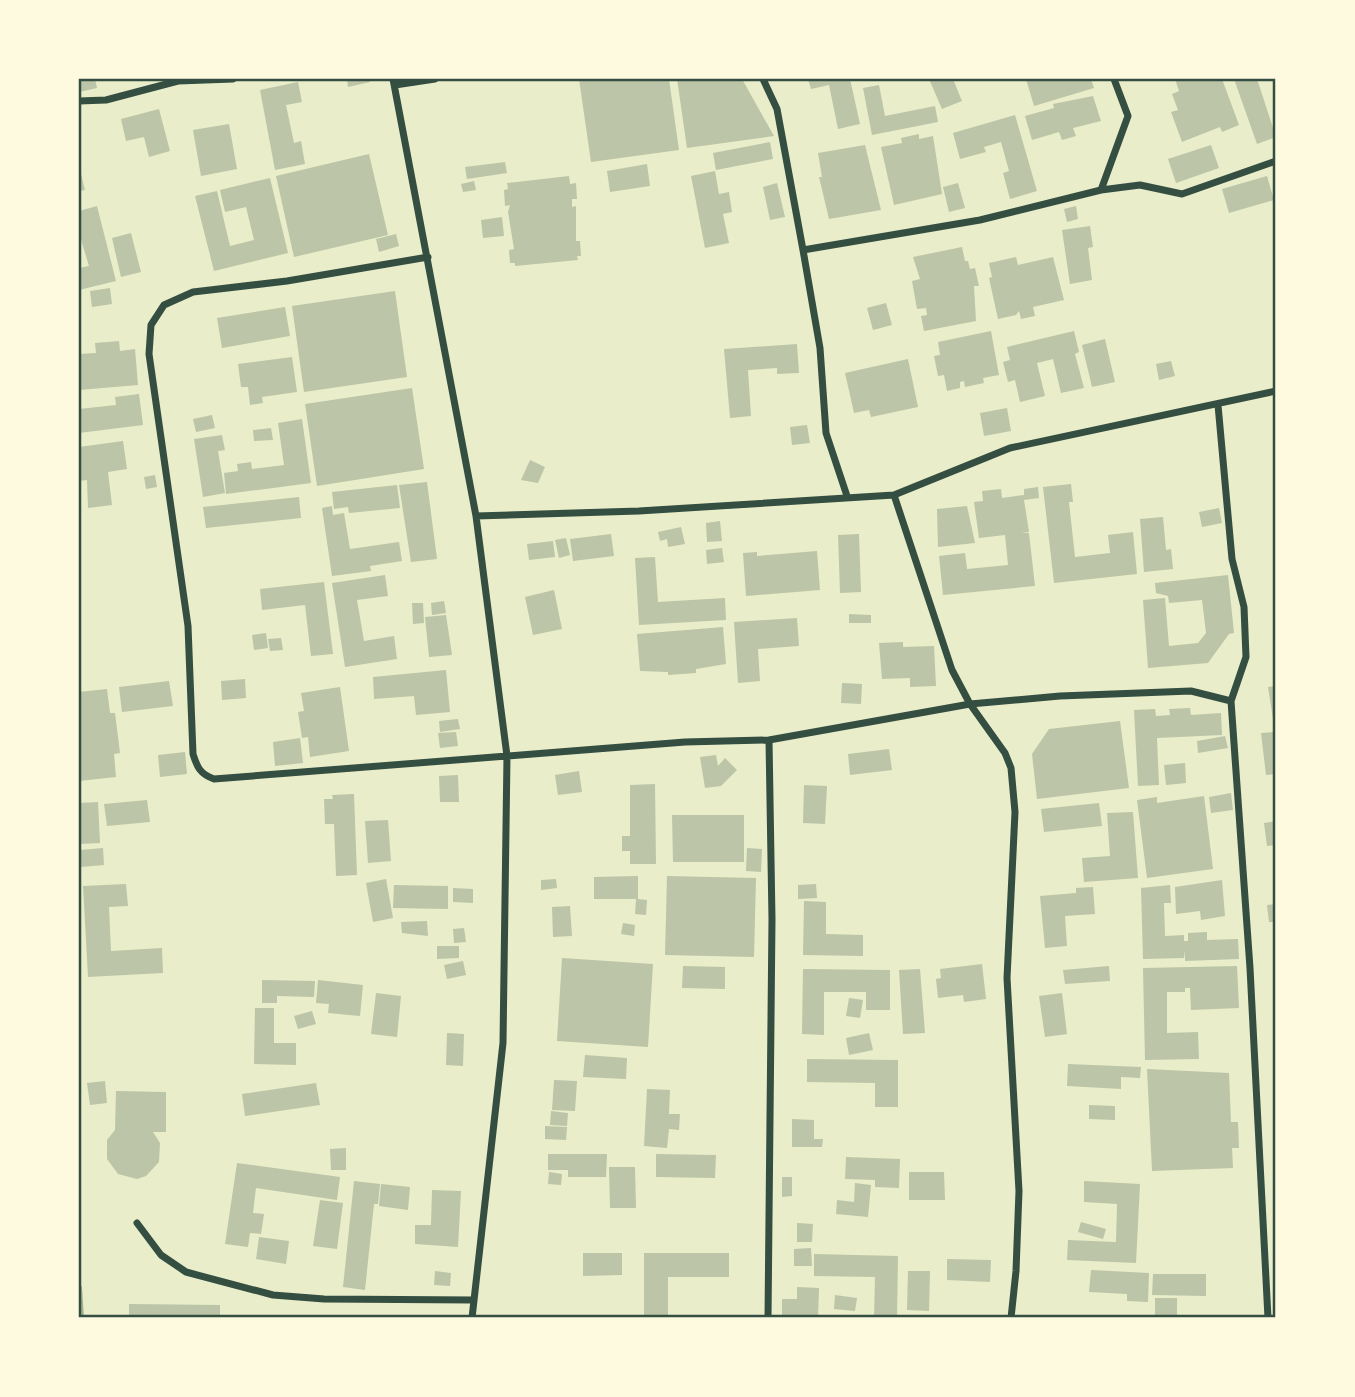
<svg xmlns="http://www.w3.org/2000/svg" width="1355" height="1397" viewBox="0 0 1355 1397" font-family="Literata,serif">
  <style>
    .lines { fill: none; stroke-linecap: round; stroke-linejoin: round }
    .stream { stroke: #a3b18a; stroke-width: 6 }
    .building { fill: #bcc5a7 }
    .minor { stroke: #344e41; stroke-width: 7 }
    .neatline { fill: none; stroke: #344e41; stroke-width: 2.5 }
  </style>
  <rect width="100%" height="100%" fill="#e9edc9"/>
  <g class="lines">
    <path class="stream" d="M79,1288L81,1318"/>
  </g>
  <path class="building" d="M79,79H95L97,88L79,92Z
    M347,79H370V82L348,87Z
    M579,79H669L679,150L591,162Z
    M677,79H742L774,136L687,148Z
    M808,79H850L860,124L838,129L829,85L811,89Z
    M929,79H953L962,101L942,109Z
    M1026,79H1091L1094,88L1034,106Z
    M1175,79H1222L1239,125L1222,132L1220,127L1182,142L1171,112L1178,110L1172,94L1179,91Z
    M1234,79H1257L1276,137L1257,144Z
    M298,82L302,102L286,105L294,143L301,141L305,164L275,170L260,90Z
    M879,85L885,116L935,106L938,122L872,135L863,88Z
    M1093,96L1101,121L1073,128L1076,136L1062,140L1059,132L1032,140L1025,116L1054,108L1053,104Z
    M159,109L170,151L149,157L144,137L126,141L121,119Z
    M1015,115L1037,191L1010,199L1003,173L1009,171L1001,142L984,147L986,152L960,159L953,133Z
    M229,124L237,169L201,176L193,130Z
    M919,134V139L933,136L942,194L894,205L881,147L902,143L901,138Z
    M770,142L773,159L716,170L713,153Z
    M865,145L881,210L829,219L819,177H822L818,153Z
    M1211,145L1219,168L1176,183L1168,159Z
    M369,154L388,235L294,257L276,176Z
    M505,162L507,173L467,179L465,167Z
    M647,164L650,186L610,192L607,171Z
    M79,166L85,190L79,191Z
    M715,171L719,194L729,192L732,212L723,214L729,243L705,248L691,176Z
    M569,176L570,184L576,183L577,199H572V207L576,206V241H580L581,256H577L578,260L515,266V263H510L509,250L514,249L508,212L510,205L505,206L504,190L508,189L507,183Z
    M1267,176L1274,200L1229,213L1222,189Z
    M270,178L288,253L214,271L195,196L217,191L230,246L254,240L246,207L225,212L220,190Z
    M474,181L476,190L463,192L461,184Z
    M777,183L785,217L770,220L763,187Z
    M958,183L965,208L949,212L943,187Z
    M97,206L116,281L79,290V268L89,266L79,233V211Z
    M1076,206L1078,219L1067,222L1064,209Z
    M502,217L504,236L483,238L481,220Z
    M1090,226L1093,247L1088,248L1092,280L1070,284L1062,230Z
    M131,233L141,272L121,277L112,238Z
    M396,234L399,246L379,252L376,239Z
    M962,247L965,261H968L970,269L975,268L979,286H974L976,321L924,331L921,316L927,315L926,308L917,309L912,281L920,279L913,257Z
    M1016,257L1018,265L1053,257L1064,300L1033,307L1035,316L1021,319L1019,311L1016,315L998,319L989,278L992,277L989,263Z
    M110,288L112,304L92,307L90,291Z
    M395,291L407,377L304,392L292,306Z
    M886,303L892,325L873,330L867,308Z
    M285,307L290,336L222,348L217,318Z
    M991,331L999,375L983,378L984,383L965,387L964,381L960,382V388L947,391L944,375L938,376L934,356L940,355L938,342Z
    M1074,331L1079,352L1075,354L1084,388L1061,393L1053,359L1037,363L1045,396L1020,402L1015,380L1008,382L1003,362L1010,360L1007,347Z
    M1105,339L1115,382L1092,387L1082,345Z
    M119,341L120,351L135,349L138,385L79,390V354L96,353L95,343Z
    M797,344L799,373L777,374V368L748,370L751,416L730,418L724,349Z
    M292,357L297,392L262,397L263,403L250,405L248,387H241L238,364Z
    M908,359L918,407L871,417L869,410L854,413L845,373Z
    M1171,361L1175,376L1159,380L1156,364Z
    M412,388L424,469L317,486L305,404Z
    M139,394L143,425L79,433V409L116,405L115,397Z
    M1007,408L1011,431L984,436L980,413Z
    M212,415L215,428L196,432L193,419Z
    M302,419L311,483L226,494L224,473L238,471L237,464L251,462L252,469L284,465L278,423Z
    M807,425L810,443L792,445L790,427Z
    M271,428L273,440L254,441L253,430Z
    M222,435L225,450L218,451L225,493L203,497L194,439Z
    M123,441L127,469L108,472L112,505L88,508L87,480L79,481V447Z
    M530,460L545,467L538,483L521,480Z
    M155,475L157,487L146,489L144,477Z
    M427,482L437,559L411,562L399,485Z
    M1071,484L1073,502H1069L1075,557L1110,553L1108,535L1133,532L1137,574L1054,583L1043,487Z
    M397,485L400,508L349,513L348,507L334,509L332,492Z
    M1038,487L1039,498L1024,500L1029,532L1021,533H1029L1035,586L943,595L939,556L965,553L967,569L1008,565L1005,535L979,538L974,502L983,501L982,491L1001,489L1002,498L1024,495V489Z
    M299,497L301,518L206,528L203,507Z
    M332,506L333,515L344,513L350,549L399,542L402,561L370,566L371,571L332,576L322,508Z
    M967,506L975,543L938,547L937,509Z
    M1219,508L1222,523L1202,527L1199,512Z
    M1163,517L1166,550L1171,549L1173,569L1144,572L1140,519Z
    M720,521L722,541L707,542L706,523Z
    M681,527L685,544L668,547L667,539L660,541L658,532Z
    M611,534L614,556L573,561L570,539Z
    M859,534L861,592L840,593L838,535Z
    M566,538L570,555L559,558L555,540Z
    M553,541L555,557L529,560L527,544Z
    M722,548L724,562L707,564L706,550Z
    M817,551L820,590L746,596L743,553L757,552V556Z
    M655,557L658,602L725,598L726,620L639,625L635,558Z
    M385,575L388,596L357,600L364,641L394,636L397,659L345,667L332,583Z
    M1228,575L1234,633L1229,634L1208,663L1148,668L1143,600L1165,598L1169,646L1198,643L1206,633L1202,600L1169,603L1168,596L1156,593L1155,583Z
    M324,582L333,654L311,656L305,605L262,610L260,589Z
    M554,590L562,629L533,635L525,597Z
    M444,601L446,613L432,615L431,603Z
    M412,603H423L424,623L413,624Z
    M849,614L871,615V623H849Z
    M446,615L452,655L429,657L425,617Z
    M797,618L799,646L758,649L760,681L738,683L734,622Z
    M723,627L726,664L696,669V673L668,675V672L640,671L637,634Z
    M266,633L268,648L254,650L252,635Z
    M281,638L283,650L270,651L268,639Z
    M903,642V647L934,646L936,686L910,687V678L882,679L879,643Z
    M446,670L450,712L416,715L414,696L374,699L373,677Z
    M245,679L246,698L222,700L221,681Z
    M169,681L173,706L122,712L119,687Z
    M842,683L862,684L861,704L841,703Z
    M1276,686V774L1266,775L1261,733L1275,732L1268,687Z
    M340,687L349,751L310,757L308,737L302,738L298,712L304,711L301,693Z
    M107,689L110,713H115L120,753L114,754L116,777L79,781V692Z
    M1190,708L1191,715L1221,713L1222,735L1157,738L1159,785L1138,786L1134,710L1155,709L1156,716L1170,715L1169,709Z
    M458,719L460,729L440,732L439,721Z
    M1120,721L1129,788L1037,799L1032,754L1049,729Z
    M456,732L458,746L440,748L438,733Z
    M1225,736L1228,748L1198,753L1197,741Z
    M300,738L303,763L275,766L273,742Z
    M889,749L892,770L850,775L848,754Z
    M185,752L187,774L160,777L158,755Z
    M716,755L718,766L725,758L737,770L721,786L705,788L700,757Z
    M1185,763L1186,783L1166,785L1164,765Z
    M579,771L582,792L558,795L555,775Z
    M458,775L459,802H440L439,776Z
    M655,784L656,864H630V851H622V836H630V785Z
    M804,785L827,786L825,824L803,823Z
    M1231,793L1233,810L1211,813L1209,797Z
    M354,794L357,875L336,876L334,824H325L324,799H333L332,795Z
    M1204,796L1213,869L1147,878L1137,800L1157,797V803Z
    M147,800L150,822L107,826L104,804Z
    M98,802L100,843L79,844V803Z
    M1099,803L1102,826L1044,832L1041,809Z
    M1133,812L1138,878L1084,882L1082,858L1110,856L1107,813Z
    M672,815H744V862H673Z
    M388,820L391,861L368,863L365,821Z
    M1276,821V845L1267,846L1264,823Z
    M103,848L104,865L81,867L80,850Z
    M747,848L762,849L761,872L746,871Z
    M638,876V899L647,900L646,915L635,914L636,899H594V877Z
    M667,876L756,878L754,957L665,955Z
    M386,879L393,918L373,922L366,883Z
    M556,879L557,888L541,890V880Z
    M1222,880L1225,916L1201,920L1200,911L1176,914L1175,887Z
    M126,884L128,906L109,907L111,951L162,948L163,973L88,977L83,886Z
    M816,884L817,898L798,899V885Z
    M394,885L448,886V909L393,908Z
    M1170,885L1171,903H1164L1165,936L1184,935V941H1188V933L1207,932V940L1238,939L1239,959L1185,961V950L1184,958L1143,959L1141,888Z
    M1093,887L1095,914L1065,916L1067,946L1045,948L1040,896L1076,893V888Z
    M453,888L473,889V903L453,902Z
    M804,901L826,902V934L863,935V956L803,955Z
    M1276,904V922H1269L1267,905Z
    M570,906L572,936L553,937L552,907Z
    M427,921L428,936L402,933L401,922Z
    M623,923L635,925L634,936L621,934Z
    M464,928L466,942L454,943L453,929Z
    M437,946H459V958L437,959Z
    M562,958L653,964L648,1047L557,1041Z
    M463,961L466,975L447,979L444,965Z
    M982,964L986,999L964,1002L963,995L938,998L936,979L941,978L940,969Z
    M683,966L725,967V989L682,988Z
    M1109,966L1110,981L1065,984L1063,970Z
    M1237,966L1239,1008L1191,1010L1190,988H1185V992H1167V1033L1198,1032L1199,1059L1145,1060L1143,968Z
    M803,969L890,970V1010H866V992H824V1035L802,1034Z
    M920,969L925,1033L903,1034L899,970Z
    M262,980L315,981L314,997L277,996V1003H262Z
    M318,980L363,985L360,1016L328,1013L329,1004L316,1003Z
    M376,993L401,996L397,1037L371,1034Z
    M1062,993L1067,1034L1045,1037L1039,996Z
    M849,998L863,1000L860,1018L846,1016Z
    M255,1008H274V1043H296V1065L254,1064Z
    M312,1011L316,1024L298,1029L294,1016Z
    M447,1033L464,1034L463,1066L446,1065Z
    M869,1033L873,1050L849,1055L846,1038Z
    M585,1055L627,1058L626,1079L583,1077Z
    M807,1059L898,1060V1107H875V1083L807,1082Z
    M1068,1064L1141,1067L1140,1078L1121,1077V1089L1067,1086Z
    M1147,1069L1229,1073L1231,1122H1238L1239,1148H1232L1233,1168L1152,1171Z
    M554,1080L577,1081L575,1111L552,1110Z
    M105,1081L107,1103L90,1105L87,1083Z
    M316,1083L320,1105L245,1116L242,1094Z
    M647,1089L670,1090L669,1114H680L679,1130L669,1129L667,1148L644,1146Z
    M116,1091L166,1092V1132H153L160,1143L159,1162L146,1176L137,1179L118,1174L107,1159V1140L115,1130Z
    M1089,1105L1115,1106V1120L1089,1119Z
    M551,1111L568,1113L567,1126L550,1125Z
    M792,1119L814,1120V1139H823L822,1147H792Z
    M545,1126L567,1127L566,1140L545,1139Z
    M346,1148V1170H331L330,1149Z
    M548,1154H607L606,1177H568V1170H548Z
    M656,1154L716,1155L715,1178L656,1177Z
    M846,1157L900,1159L899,1188L875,1187V1180L845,1179Z
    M237,1163L340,1177L337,1200L256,1188L253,1213L264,1214L261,1234L250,1233L248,1247L225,1244Z
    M609,1167H635L636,1208H610Z
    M549,1172L562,1174L561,1185L548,1184Z
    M909,1172H944L945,1200H909Z
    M782,1177H792V1196L782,1197Z
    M354,1181L380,1184L378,1204H374L365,1290L343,1287Z
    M1084,1181L1140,1184L1136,1263L1067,1260L1068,1240L1116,1242L1117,1204L1084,1202Z
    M855,1183L871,1185L868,1217L836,1214L837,1200L854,1202Z
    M381,1184L410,1187L408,1210L379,1206Z
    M432,1190L461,1191L458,1247L415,1244V1225H431Z
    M320,1200L343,1203L337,1249L313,1246Z
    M1081,1222L1106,1229L1103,1239L1078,1232Z
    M797,1223L813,1224L812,1242H797Z
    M259,1237L289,1241L286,1264L256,1259Z
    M811,1248L812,1266H794V1249Z
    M583,1253H622V1275L583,1276Z
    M644,1253H729V1277H668V1318H644Z
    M814,1254L898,1256L897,1318H874L875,1277L814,1276Z
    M947,1259L991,1260L990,1282L947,1280Z
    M1091,1270L1149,1273L1148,1302L1127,1301V1294L1089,1292Z
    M435,1271L451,1273L450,1286L434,1285Z
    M908,1271H930L929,1311L907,1310Z
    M1153,1274H1206V1296L1152,1295Z
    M797,1287L819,1288L818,1318L782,1316V1299H797Z
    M835,1295L857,1298L855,1311L834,1309Z
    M1155,1298H1177V1318H1155Z
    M129,1304L220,1305V1318H129Z"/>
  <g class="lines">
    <path class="minor" d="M393,79L476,516L507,756L503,1043L472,1318
      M763,79L777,109L803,250L820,348L826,433L847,496
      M395,85L435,79
      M79,101L106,100L178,81L233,79
      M1101,190L1128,116L1114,79
      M803,250L980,220L1101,190L1140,185L1182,194L1276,161
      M428,257L287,281L193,292L164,305L151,325L149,354L188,626L193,754C197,767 200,774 214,779L685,742L769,740L772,919L768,1318
      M1218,405L1232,559L1244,607L1246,657L1231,701L1250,968L1268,1318
      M894,495L952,670L970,704L1005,753L1011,768L1015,812L1007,978L1019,1191L1016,1271L1011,1318
      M476,516L639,511L894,495L1010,448L1276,391
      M769,740L970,704L1060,696L1191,691L1231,701
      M137,1223L161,1255L186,1272L273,1295L324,1299L473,1300"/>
  </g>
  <rect width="1355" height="1397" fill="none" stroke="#fefae0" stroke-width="161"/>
  <rect x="80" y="80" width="1194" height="1236" class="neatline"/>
</svg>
